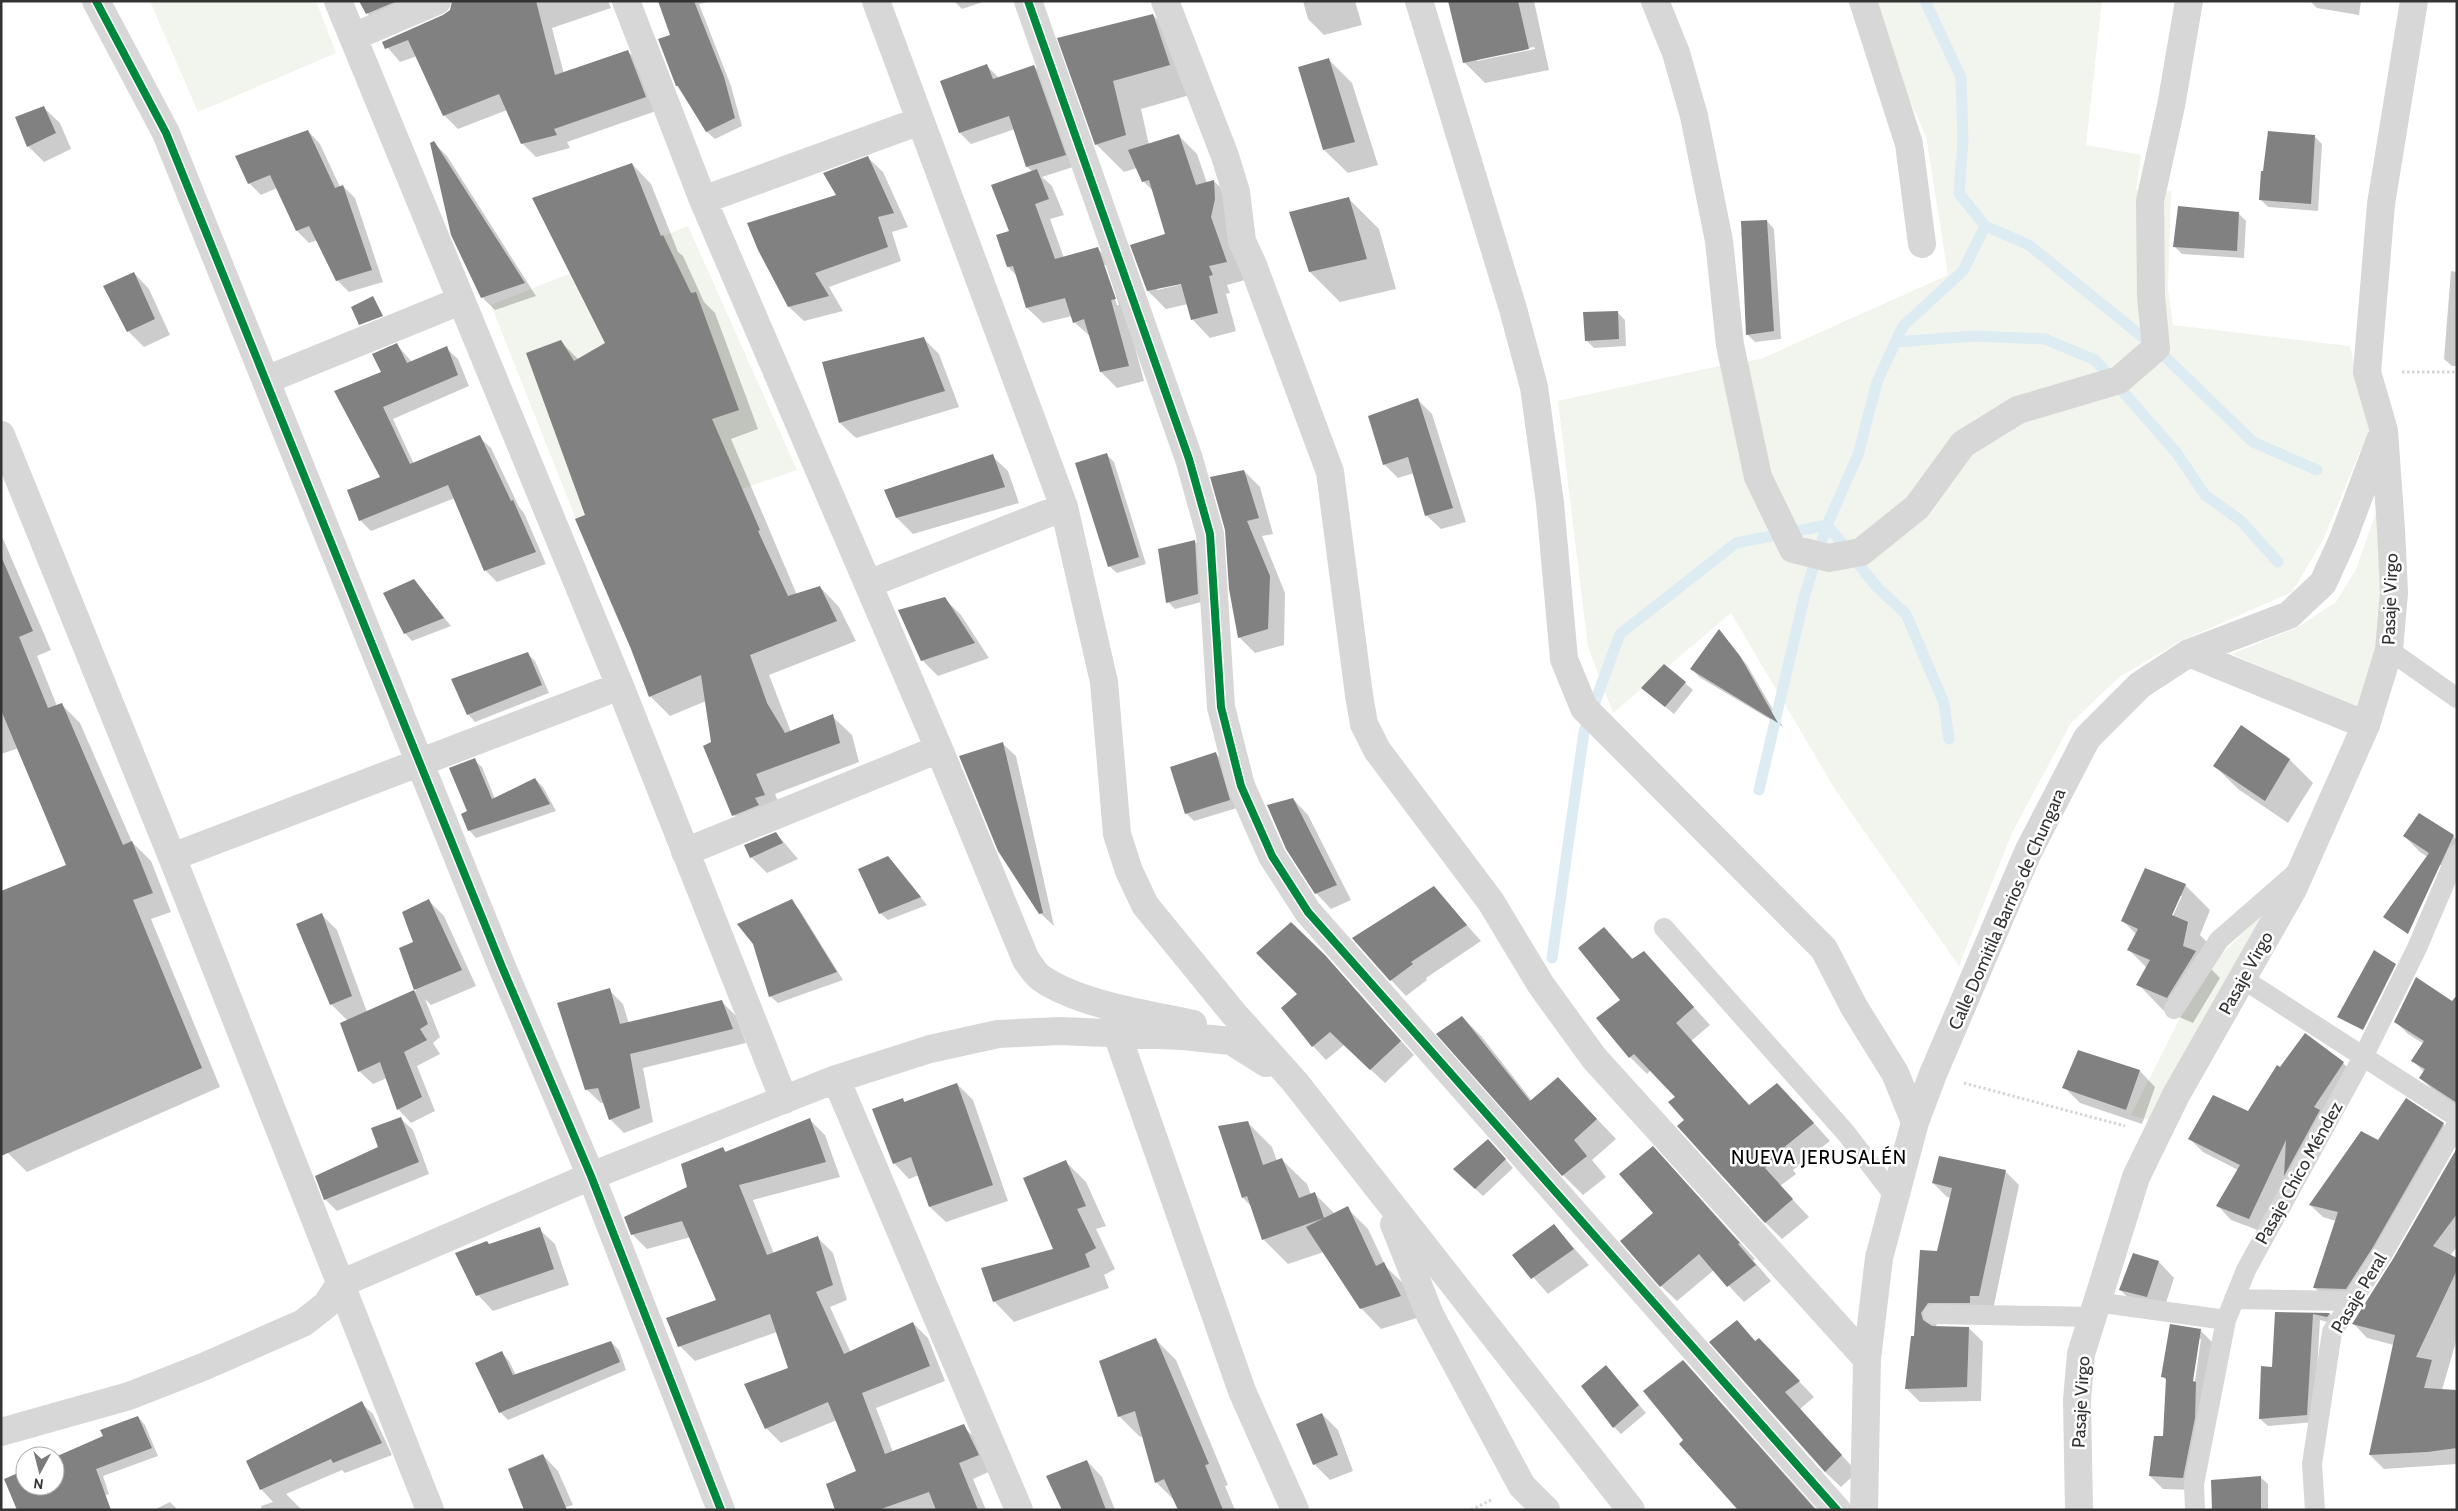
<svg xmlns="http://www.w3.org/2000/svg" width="2458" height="1511" viewBox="0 0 2458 1511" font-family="Cabin,sans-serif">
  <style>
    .green { fill: #f1f5ed }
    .shadow { fill: #0003; fill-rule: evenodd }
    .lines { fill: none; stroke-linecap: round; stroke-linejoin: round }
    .stream { stroke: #ddebf3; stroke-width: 11 }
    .building { fill: #818181 }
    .path { stroke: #d6d6d6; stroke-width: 3; stroke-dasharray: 2.5 2.5; stroke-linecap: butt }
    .service { stroke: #d7d7d7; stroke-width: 20 }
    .minor { stroke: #d7d7d7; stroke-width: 28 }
    .cycleway-casing { stroke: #fff; stroke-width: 11 }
    .cycleway { stroke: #00873e; stroke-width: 8 }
    .labels { text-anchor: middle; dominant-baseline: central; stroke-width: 5; stroke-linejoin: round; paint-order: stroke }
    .street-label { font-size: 18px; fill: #333; stroke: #fff }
    .neighbourhood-label { font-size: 19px; letter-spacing: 1px; fill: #000; stroke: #fff }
  </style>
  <rect width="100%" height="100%" fill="#fff"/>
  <path class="green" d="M150,1H316L336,53L198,112Z
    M1867,1H2102L2086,145L2141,155L2136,189L2171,191L2168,289L2173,325L2350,346L2369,430L2323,540L2292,592L2181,641L2119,677L2071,723L2012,833L1959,966L1836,791L1731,613L1613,713L1588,647L1558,401L1719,366L1761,359L1948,275L1926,136L1871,17Z
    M688,226L797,470L585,542L491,305Z
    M2377,510L2381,598L2378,643L2357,709L2232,654L2298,627L2336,602L2356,569Z
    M2267,909L2150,1120L2131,1115L2187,1004L2219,957Z"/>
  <path class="shadow" d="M363,1H442L381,27L368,14Z
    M453,1H608L611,8L552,28L564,74L628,51L641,65L659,110L567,142L570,148L536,157L522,143L507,110L458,129L444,115L417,56L400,62L383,42L450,12Z
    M663,1H712L699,4L731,86L742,126L715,139L707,132L677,86L671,36Z
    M954,1H986L962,9Z
    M1303,1H1355L1362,25L1324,35L1308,19Z
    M1449,1H1534L1549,70L1485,83L1464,62ZM1534,47L1535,49L1477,61V59Z
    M2310,1H2361L2359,15L2317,8Z
    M1153,15L1181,44L1197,93L1141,109L1149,145L1178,135L1197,154L1207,183L1214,181L1232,199L1245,280L1227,285L1230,293L1226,294L1236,331L1210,338L1192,319L1188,304L1166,309L1148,291L1166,235L1154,192L1143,181L1137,168L1124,172L1096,144L1059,39ZM1186,281L1187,283L1157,290V288Z
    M1328,59L1352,83L1378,165L1348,173L1324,150L1299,68Z
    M987,66L999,78L1034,66L1045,77L1076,166L1042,177L1052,186L1064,215L1050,219L1064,258L1098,249L1113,264L1144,381L1117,388L1101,372L1091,337L1074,322L1072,316L1043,323L1027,308L1018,277L1008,267L1011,232L1033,172L1027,167L1015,129L971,144L960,133ZM1103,265H1106L1119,305H1117Z
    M44,108L60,123L71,149L44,162L28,146Z
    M308,131L320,144L340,187L343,186L355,198L383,282L349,292L337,280L317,240L309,243L297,231L277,188L261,195L249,183Z
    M2314,136L2322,144L2318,211L2268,207L2260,199Z
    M434,143L447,156L536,296L495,310L482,297Z
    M868,158L883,172L908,227L892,232L901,261L829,287L843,311L804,321L789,307L838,196Z
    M632,164L651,184L678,252L683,256L704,302L715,313L758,429L731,439L797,595L820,587L839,607L856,641L769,675L791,732L832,716L852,735L859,762L775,794L783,814L753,835L734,815L713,742L706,701L670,716L650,696L587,516L561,342L579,360L607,344Z
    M1348,198L1379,229L1396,289L1340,302L1310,272Z
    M2238,213L2246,221L2244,258L2182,254L2174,246Z
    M1767,221L1774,229L1781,339L1755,342L1747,334Z
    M2451,271L2457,272V366H2452L2444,359Z
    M134,273L149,289L170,335L144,347L128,331Z
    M1617,312L1625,320L1626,346L1594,348L1586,340Z
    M923,338L939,354L959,407L856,438L840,423Z
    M397,345L412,362L446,348L458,359L469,386L393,419L414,464L479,437L491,448L519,507L524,513L546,564L497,582L485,570L455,498L371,531L360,520L381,477L383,373Z
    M1418,400L1432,414L1466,522L1441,529L1426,515L1414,473L1398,478L1384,464Z
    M1106,454L1114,462L1146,564L1117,573L1109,566Z
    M992,456L1008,471L1019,503L913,534L897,518L886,491Z
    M1244,471L1260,487L1273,534L1262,536L1285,593L1284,645L1255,653L1239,637Z
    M1,534L51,650L37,656L57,706L61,704L80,723L132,842L151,861L171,912L151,919L220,1087L27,1172L8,1153L67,866L19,748L1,754Z
    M1194,541L1202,548L1205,601L1175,609L1168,602Z
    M414,581L451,626L412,641L405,633Z
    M945,599L961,615L989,658L938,676L922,660Z
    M1719,631L1747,665L1783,727L1699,677L1692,669Z
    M528,654L535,661L549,693L475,722L468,714Z
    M1685,683L1693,690L1674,714L1642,688Z
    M2241,726L2290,760L2313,783L2288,823L2238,789L2215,766Z
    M1003,744L1016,756L1054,926L1040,913Z
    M1216,754L1224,761L1237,808L1194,821L1186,813Z
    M474,760L482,767L495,799L535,779L543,787L556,811L476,838L469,830Z
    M1293,799L1308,815L1351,900L1331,909L1316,893Z
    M776,833L798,859L767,873L751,857Z
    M2404,836H2453L2457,840L2456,875L2420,852Z
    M888,857L927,905L888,920L880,913Z
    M2185,885L2210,910L2200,935L2213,948L2209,967L2220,978L2193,1023L2163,1010L2138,984L2147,968L2129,950L2137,935L2122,920ZM2179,896H2182L2170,922L2168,921Z
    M1434,888L1481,941L1426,978L1427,980L1406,996L1391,980Z
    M428,900L444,916L476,986L431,1005L425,999L440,1037L433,1043L440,1054L417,1066L435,1111L411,1123L398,1109L387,1078L373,1084L359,1071L348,1021L331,1004L321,914L337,930L367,1012L416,991L401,949L414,943Z
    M791,901L799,909L843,980L778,1003L770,996Z
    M1604,928L1634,960L1660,970L1710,1025L1691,1041L1750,1106L1794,1101L1830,1141L1793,1170L1796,1174L1780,1186L1809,1217L1782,1239L1765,1222L1686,1120L1677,1097L1651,1070L1647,1074L1630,1057L1598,1018L1622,1000Z
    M1324,956L1414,1055L1385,1083L1344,1045L1326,1060L1313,1046L1298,994Z
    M609,990L623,1004L629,1024L722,1002L736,1016L746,1043L643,1068L653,1122L624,1133L610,1119L604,1103H601L586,1089Z
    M2457,1006V1106L2432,1089L2420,1078L2424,1072L2412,1060L2424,1044L2408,1034L2397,1023Z
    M1462,1017L1482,1037L1532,1101L1558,1078L1616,1139L1592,1160L1606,1177L1583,1195L1563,1175Z
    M2305,1035L2343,1063L2357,1077L2263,1232L2231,1220L2218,1206L2238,1170L2203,1152L2189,1138L2248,1113Z
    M2078,1051L2140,1071L2155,1087L2142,1124L2080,1103L2064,1087Z
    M957,1084L973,1100L1008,1201L946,1222L930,1207L919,1175L909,1179L894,1163L902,1099L906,1103Z
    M401,1119L413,1130L429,1174L337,1211L325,1199L380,1148Z
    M810,1120L825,1135L840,1177L753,1200L774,1254L818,1238L833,1253L847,1300L830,1307L851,1353L913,1323L928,1338L945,1381L876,1408L893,1452L963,1426L978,1441L993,1470L973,1479L986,1510H836L858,1472L837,1420L781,1443L766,1428L789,1369L777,1332L695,1361L680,1346L718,1301L691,1237L647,1249L632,1234L689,1188L723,1148L727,1153Z
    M1247,1122L1272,1147L1277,1161L1281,1159L1307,1184L1311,1195L1314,1193L1335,1214L1347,1208L1368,1229L1386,1267L1404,1284L1420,1317L1381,1329L1361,1308L1324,1252L1288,1264L1263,1239L1252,1207L1243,1198Z
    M2443,1124L2456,1137L2359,1301H2328L2315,1288L2336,1221L2323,1217L2310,1205L2378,1141Z
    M1495,1148L1513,1168L1483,1196L1462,1177Z
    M2457,1151V1247L2450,1256L2457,1260V1338L2442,1390L2457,1391V1464L2384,1469L2370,1455L2394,1345L2367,1338L2353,1323L2394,1260Z
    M1066,1162L1086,1182L1106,1226L1096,1229L1115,1269L1104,1275L1109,1288L1014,1322L994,1301L1055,1250Z
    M1668,1163L1755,1259L1753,1260L1771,1281L1744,1302L1714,1270L1677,1301L1661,1286L1655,1213Z
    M2005,1171L2019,1185L1993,1310L1942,1317L1935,1327L1969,1328L1983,1342L1981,1401L1920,1402L1906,1388L1916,1337L1921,1251L1938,1252L1951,1198L1947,1197L1933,1183Z
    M1554,1226L1589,1265L1548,1294L1514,1255Z
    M539,1229L555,1244L569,1285L493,1311L478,1295L490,1245Z
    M2134,1255L2159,1262L2174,1278L2163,1312L2136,1305L2120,1290Z
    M2276,1313L2330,1314L2337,1321L2335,1324L2320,1320L2314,1422L2268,1426L2260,1419L2262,1368H2273Z
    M1737,1322L1756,1342L1774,1355L1814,1397L1800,1409L1857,1472L1841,1487L1825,1472Z
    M2200,1330L2213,1343L2196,1490L2163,1489L2150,1476L2164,1437L2167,1381L2163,1377ZM2198,1339H2201L2194,1388L2191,1387Z
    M1155,1339L1176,1360L1228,1485L1225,1486L1235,1510H1180L1176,1502L1156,1482L1143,1436L1140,1437L1119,1416Z
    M611,1342L619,1350L626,1370L508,1420L500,1412L502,1353L509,1361L516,1375Z
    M1691,1369L1817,1510H1739Z
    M1613,1374L1646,1413L1621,1434L1614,1427Z
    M361,1403L373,1414L392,1455L345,1473L342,1470L286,1494L302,1510H262L261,1506L273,1502L261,1489Z
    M1322,1414L1338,1430L1353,1471L1330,1480L1314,1464Z
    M138,1417L145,1425L158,1456L103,1476L109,1494L63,1510H19L25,1471V1486H55V1458L104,1436Z
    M543,1455L558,1471L573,1505L556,1510Z
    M1087,1461L1102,1477L1115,1510H1063Z
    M2260,1477L2268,1484V1510H2213Z
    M170,1502L178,1510H154Z"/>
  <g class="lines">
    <path class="stream" d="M1925,1L1961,77L1963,141L1959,193L1985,226L2029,245L2156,348L2253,442L2317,470
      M1896,342L1973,336L2045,339L2095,360L2176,452L2205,495L2241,521L2278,562
      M1827,525L1877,587L1906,614L1944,703L1949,739
      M1759,790L1805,594L1827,525
      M1552,958L1584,732L1620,634L1736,543L1827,525L1858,455L1877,382L1903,326L1963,271L1985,226"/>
  </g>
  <path class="building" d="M359,1H397L366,14Z
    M452,1H536L555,75L628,50L646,97L554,129L557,135L521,144L499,94L443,116L408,40L385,49L382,42L443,15L450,10Z
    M658,1H694L724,77L735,118L706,132L678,86H676L658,39L670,35Z
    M1448,1H1518L1529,49L1463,63Z
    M1153,14L1170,65L1113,81L1126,135L1095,145L1057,38Z
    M1329,58L1355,142L1323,150L1298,67Z
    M987,64L993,79L1034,65L1066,155L1026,167L1009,116L959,133L940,81Z
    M44,106L56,133L27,147L15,117Z
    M308,130L335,188L343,185L372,270L336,281L309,226L296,231L270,175L248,184L235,156Z
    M2268,131L2315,135L2311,204L2259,200L2261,171H2263Z
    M1179,134L1196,185L1214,180L1215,199L1211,217L1227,262L1209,266L1213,275L1209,276L1218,313L1191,320L1181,284L1147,291L1130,245L1165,234L1149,180L1142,182L1128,150Z
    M434,141L525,283L481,298L451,235L430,143Z
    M868,156L894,213L878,217L888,247L815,273L829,296L788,307L758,250L747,223L836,195L823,173Z
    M632,163L661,236L663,235L691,293L696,292L739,410L712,419L760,530L758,531L788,596L820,586L837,621L750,655L767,703L785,733L833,714L840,743L756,774L765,795L755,798L759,805L732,816L703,746L711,742L701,675L649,697L631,649L575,519L585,515L526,353L561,340L574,361L605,343L532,198Z
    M1037,169L1049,199L1035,204L1055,259L1098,247L1116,299L1111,300L1129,366L1100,372L1084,319L1073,323L1065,298L1026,308L1013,266L1007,267L996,235L1009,231L991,185Z
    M1349,197L1367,259L1309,272L1289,212Z
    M2178,206L2239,212L2237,251L2173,247Z
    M1767,220L1774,331L1746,335L1741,221Z
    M134,272L155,319L127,332L103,286Z
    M373,296L383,316L359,325L351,307Z
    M1618,311L1619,339L1585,341L1583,312Z
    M924,337L945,391L839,423L822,362Z
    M397,343L407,363L447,346L458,375L383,407L410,464L480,435L511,501L513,500L536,552L484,571L448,485L359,521L347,490L380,477L334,391L381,372L372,354Z
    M1418,398L1453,508L1425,516L1408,457L1383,465L1368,416Z
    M1107,453L1139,557L1108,567L1075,463Z
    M993,454L1005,487L896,518L884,490Z
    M1244,470L1259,518L1247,521L1270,576L1268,629L1238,638L1229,589L1225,530L1210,477Z
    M1195,540L1198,594L1166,603L1158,549Z
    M1,556L33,631L19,637L48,708L62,703L123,845L132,841L153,893L133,900L202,1068L1,1156V891L66,865L1,710Z
    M414,579L444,618L404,634L383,593Z
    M945,597L975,643L921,661L898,610Z
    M1719,629L1740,656L1778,723L1690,669Z
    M528,652L542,685L467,715L451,679Z
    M1664,664L1686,682L1665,707L1641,688Z
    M2241,725L2290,759L2265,801L2213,766Z
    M1003,742L1043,913L1039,914L998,851L959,756Z
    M1216,752L1230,800L1185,814L1170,767Z
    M475,758L492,799L535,778L550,804L468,831L461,814L467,811L449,768Z
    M1293,798L1337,885L1315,894L1286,849L1267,805Z
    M2419,813L2454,835L2408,934L2383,917L2429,853L2403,836Z
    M776,832L783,843L750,858L744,845Z
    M888,856L921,897L879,914L858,869Z
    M2145,868L2186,884L2172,915L2188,922L2183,946L2196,951L2167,998L2136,985L2150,960L2127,950L2138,929L2121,921Z
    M1434,886L1467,925L1411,962L1413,964L1390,981L1352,938Z
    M429,899L462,970L414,990L399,948L413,942L402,912Z
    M792,899L837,972L769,997L753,944L737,924Z
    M322,913L352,996L330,1005L296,924Z
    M1291,922L1325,955L1401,1041L1370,1070L1330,1032L1312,1047L1281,1008L1297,994L1256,953Z
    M1604,927L1632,959L1644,951L1694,1007L1676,1023L1749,1105L1777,1083L1814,1123L1777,1153L1780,1156L1765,1168L1793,1199L1765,1223L1677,1126L1684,1120L1668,1102L1675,1097L1634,1054L1629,1058L1596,1018L1620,1000L1578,948Z
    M2374,950L2396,964L2363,1030L2337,1017Z
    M2416,977L2452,1001L2457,995V1103L2419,1078L2425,1069L2411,1061L2424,1041L2394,1022Z
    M610,988L620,1024L722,1000L733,1029L630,1054L640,1108L609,1120L598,1088L585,1090L557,1003Z
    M414,990L428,1024L420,1029L427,1040L404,1052L422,1097L397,1110L380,1062L358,1072L340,1023Z
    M1462,1016L1530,1101L1558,1077L1597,1119L1574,1140L1587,1156L1562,1176L1436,1034Z
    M2305,1033L2344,1062L2314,1107L2320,1110L2284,1176L2286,1140L2249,1219L2216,1206L2240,1165L2188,1139L2213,1095L2248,1111L2277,1065L2280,1067Z
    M2078,1050L2140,1070L2126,1110L2062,1088Z
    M957,1083L993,1185L929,1207L911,1157L893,1164L872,1109L903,1098L904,1102Z
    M2406,1098L2444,1123L2373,1247L2346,1289L2313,1288L2338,1212L2309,1205L2361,1131L2378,1140Z
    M401,1117L419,1162L324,1200L315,1176L378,1147L371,1128Z
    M810,1118L826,1162L739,1185L767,1255L818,1236L833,1285L816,1292L844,1354L913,1322L930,1366L862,1393L885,1454L964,1424L979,1455L959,1463L978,1510H936L929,1492L878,1510H835L826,1484L856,1471L828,1402L765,1429L744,1384L788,1368L770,1314L678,1347L666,1318L716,1300L682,1221L631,1235L624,1217L687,1187L681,1164L723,1147L725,1152Z
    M1248,1121L1263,1165L1282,1158L1299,1198L1315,1192L1324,1218L1262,1240L1247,1196L1242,1198L1218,1126Z
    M1488,1139L1506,1159L1475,1189L1453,1169Z
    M1653,1146L1740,1243L1738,1244L1756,1265L1727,1287L1699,1254L1660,1287L1620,1241L1653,1213L1619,1174Z
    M2457,1148V1214L2433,1246L2457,1258V1270L2416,1357L2432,1360L2424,1388L2457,1390V1448L2427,1452L2369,1455L2395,1335L2352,1324L2393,1259Z
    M1939,1156L2006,1170L1979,1296H1970V1303H1928L1921,1313L1923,1320L1932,1326L1969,1327L1967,1387L1905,1389L1911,1336H1914L1920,1250L1937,1251L1952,1188L1932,1183Z
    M1066,1160L1086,1206L1077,1209L1096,1248L1085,1254L1090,1267L993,1302L981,1268L1053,1249L1023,1178Z
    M1348,1206L1376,1266L1384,1262L1401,1296L1360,1309L1306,1227Z
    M1554,1224L1574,1249L1531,1279L1512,1255Z
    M540,1227L554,1269L476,1296L455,1253L487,1241L489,1244Z
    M2133,1253L2159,1261L2147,1297L2119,1290Z
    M2275,1312L2330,1313L2327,1317L2313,1314L2307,1415L2259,1419L2261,1366L2272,1367Z
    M1737,1320L1755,1341L1759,1338L1800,1381L1785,1392L1842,1455L1825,1472L1709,1342Z
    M2170,1324L2201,1329L2193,1381L2196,1382L2195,1418L2183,1478L2149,1476L2154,1436H2163L2166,1378L2161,1377Z
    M1156,1338L1209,1464L1205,1465L1223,1510H1178L1164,1479L1155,1483L1135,1411L1118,1417L1099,1361Z
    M611,1341L620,1362L499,1413L475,1363L502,1351L513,1375Z
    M1683,1360L1816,1510H1738L1679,1444L1683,1440L1643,1391Z
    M1606,1365L1639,1405L1613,1428L1581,1386Z
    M362,1401L382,1443L333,1463L331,1459L260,1490L246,1461Z
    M1322,1413L1338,1455L1313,1465L1296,1424Z
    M138,1416L152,1448L96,1469L111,1510H17L4,1479L25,1470V1486H55V1457L103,1436L100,1430Z
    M543,1454L567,1510H524L508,1469Z
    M1087,1460L1106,1510H1062L1046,1476Z
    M2261,1476V1510H2212L2211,1480Z"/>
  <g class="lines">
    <path class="path" d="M2402,372H2457
      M1964,1083L2125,1126
      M1471,1510L1493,1499"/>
    <path class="service" d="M2389,650L2457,698
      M1664,928L1846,1133L1895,1197
      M2243,979L2457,1117
      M2174,1009L2219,940L2297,872
      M2234,1299L2352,1301
      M2096,1302L2226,1320
      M1933,1314L2092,1317
      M2195,1510L2194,1484L2226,1320L2246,1270L2364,1055L2417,948L2457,854
      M2315,1510L2312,1464L2332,1332L2383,1253L2457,1124"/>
    <path class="minor" d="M96,1L166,133L502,967L591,1176L721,1510
      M338,1L620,686L784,1100
      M626,1L703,200L939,749L1026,960C1031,966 1035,974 1041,978C1080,1005 1148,1014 1193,1024
      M876,1L1064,507L1104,682L1117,834L1129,871L1145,905L1234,1014L1295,1082L1631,1510
      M1028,1L1189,459L1210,534L1221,707L1241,786L1272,856L1308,912L1837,1510
      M1165,1L1225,156L1236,192L1242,241L1253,265L1330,472L1359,695L1364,724L1377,750L1491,902L1541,985L1594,1058L1867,1359
      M1419,1L1513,309L1534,387L1550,503L1564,659L1584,708L1824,949L1854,1007L1895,1073L1915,1122
      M1655,1L1676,53L1694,116L1719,241L1730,345L1758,477L1793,549L1829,558L1861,552L1917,507L1963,444L2018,410L2119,380L2156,348L2151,296L2150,201L2171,106L2189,1
      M1863,1L1909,144L1922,244
      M353,37L437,1
      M703,200L920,121
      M266,380L460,301
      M1,435L172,857L430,1510
      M868,584L1064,507
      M2189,653L2366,725
      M685,852L939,749
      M172,857L620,686
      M1117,1034L1242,1391L1295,1510
      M836,1079L1019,1510
      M1394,1224L1430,1315L1522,1486L1546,1510
      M1,1432L129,1396L203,1367L303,1323L326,1305L340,1284L591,1176L836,1079L930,1049L998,1034L1059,1031L1183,1036L1231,1041L1266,1063
      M1864,1510L1867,1359L1879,1258L1915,1122L1933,1074L2028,852L2087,738L2140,685L2189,653L2289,615L2323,583L2343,539L2380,440
      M2079,1510L2077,1400L2081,1354L2136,1177L2176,1095L2293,889L2366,725L2389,650L2394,593L2391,529L2384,431L2367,372L2381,204L2414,1"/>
    <defs>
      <path id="cycleway" d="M96,1L166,133L502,967L591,1176L721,1510
        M1028,1L1189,459L1210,534L1221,707L1241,786L1272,856L1308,912L1837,1510"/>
    </defs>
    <use href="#cycleway" class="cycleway-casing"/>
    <use href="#cycleway" class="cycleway"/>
  </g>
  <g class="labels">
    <g class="street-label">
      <text transform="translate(2390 599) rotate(-88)">Pasaje Virgo</text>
      <text transform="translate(2007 909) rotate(-66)">Calle Domitila Barrios de Chungara</text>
      <text transform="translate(2246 973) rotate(-61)">Pasaje Virgo</text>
      <text transform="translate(2299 1173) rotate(-61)">Pasaje Chico Méndez</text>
      <text transform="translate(2359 1293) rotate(-59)">Pasaje Peral</text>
      <text transform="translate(2081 1402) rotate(-87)">Pasaje Virgo</text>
    </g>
    <g class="neighbourhood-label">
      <text x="1819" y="1157">NUEVA JERUSALÉN</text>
    </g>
  </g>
  <rect width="2458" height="1511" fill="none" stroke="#333333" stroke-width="5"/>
  <g transform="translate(40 1471) rotate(187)"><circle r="24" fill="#ffffff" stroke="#adadad"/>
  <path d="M0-4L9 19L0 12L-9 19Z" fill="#7a7a7a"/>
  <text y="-8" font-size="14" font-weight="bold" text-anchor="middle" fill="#333333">N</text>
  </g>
</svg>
